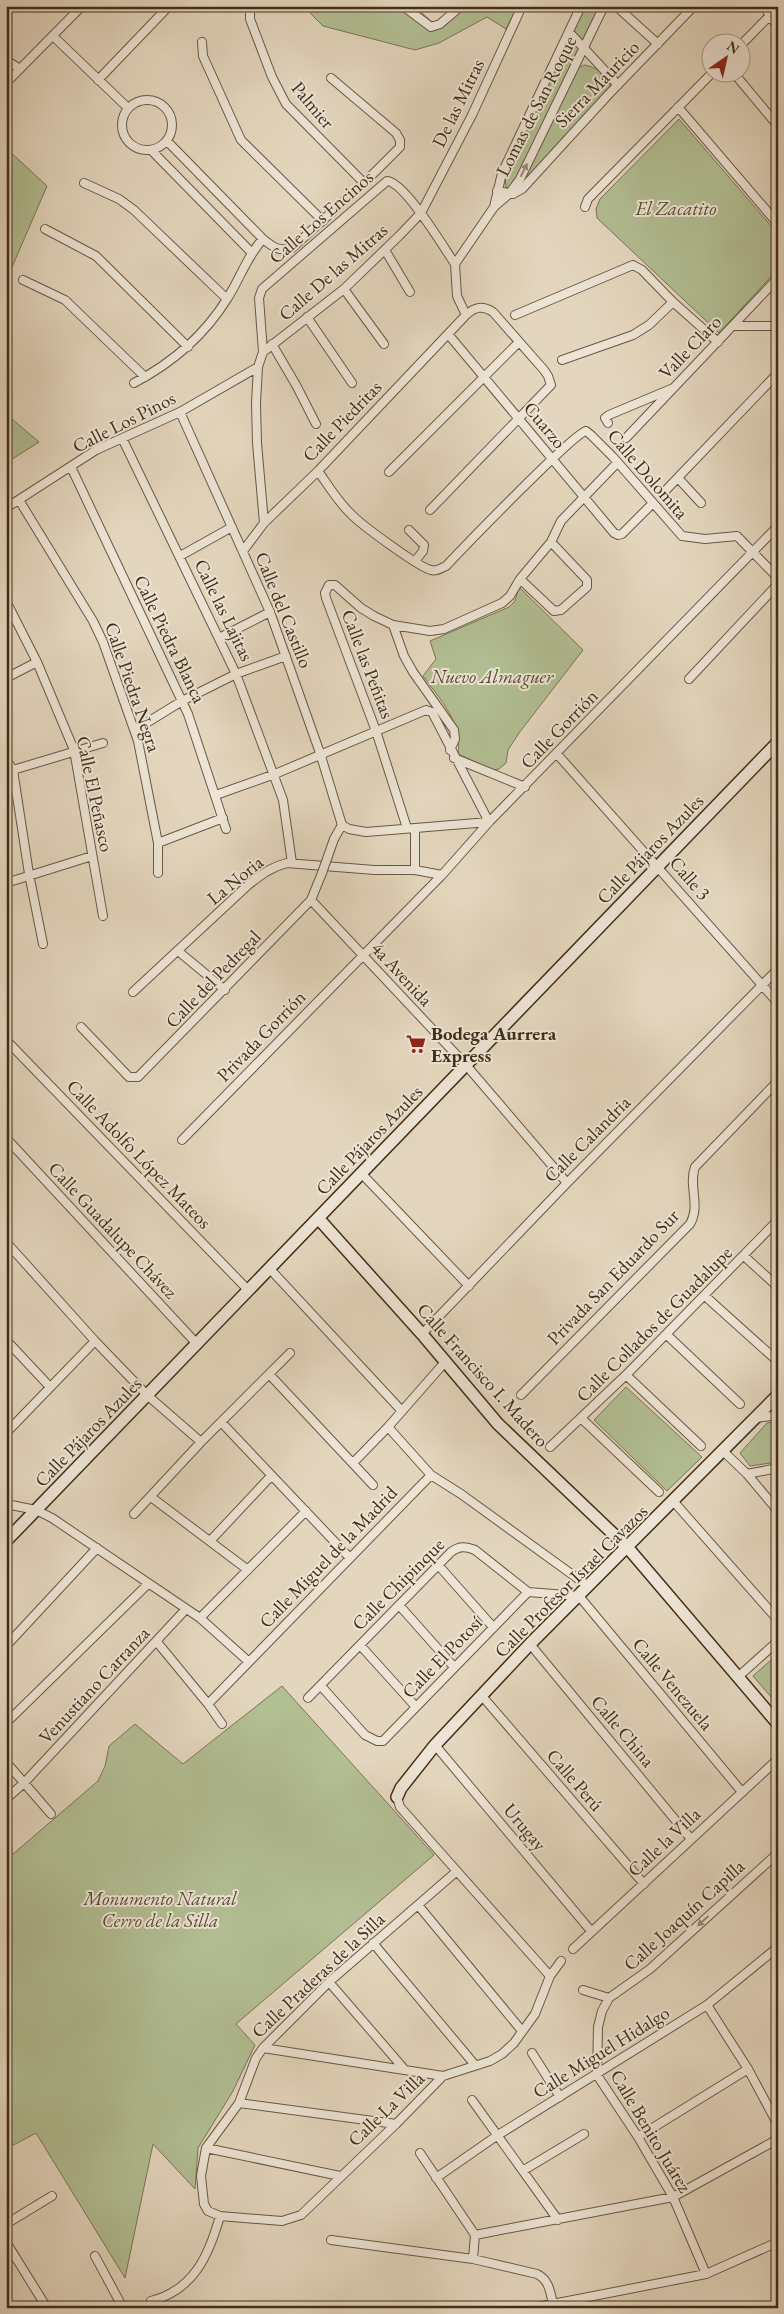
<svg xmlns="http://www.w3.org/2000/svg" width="784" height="2314" viewBox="0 0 784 2314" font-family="'EB Garamond',serif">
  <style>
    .green { fill: #b2be93; stroke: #7a7656 }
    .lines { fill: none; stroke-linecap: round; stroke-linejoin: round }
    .street-casing { stroke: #6a5842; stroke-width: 10 }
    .secondary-casing { stroke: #412e18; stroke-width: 14 }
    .street { stroke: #ede4d5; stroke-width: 8 }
    .secondary { stroke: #ede4d5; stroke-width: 11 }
    .street-bridge-casing { stroke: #6a5842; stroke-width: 10; stroke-linecap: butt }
    .street-bridge { stroke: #ede4d5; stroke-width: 8 }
    .oneway { fill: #978976 }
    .labels { text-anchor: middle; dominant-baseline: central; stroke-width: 4; stroke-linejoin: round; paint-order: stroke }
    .street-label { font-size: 19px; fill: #412e18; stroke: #ede4d5 }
    .park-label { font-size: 19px; font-style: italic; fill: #584b31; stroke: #ede4d5 }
    .poi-label { font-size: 19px; font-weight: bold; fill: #412e18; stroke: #ede4d5; text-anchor: start }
  </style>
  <rect width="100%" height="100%" fill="#e4d6be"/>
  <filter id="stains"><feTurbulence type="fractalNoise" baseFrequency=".004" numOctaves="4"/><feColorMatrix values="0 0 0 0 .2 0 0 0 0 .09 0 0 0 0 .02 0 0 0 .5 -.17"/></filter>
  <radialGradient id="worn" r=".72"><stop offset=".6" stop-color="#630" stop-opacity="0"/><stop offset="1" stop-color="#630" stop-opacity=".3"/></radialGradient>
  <path class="green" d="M303,6H414L438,27L465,6H518L506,29L487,17L439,43L415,50L323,26Z
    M585,6H603L515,185L506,189L505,176Z
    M584,65C594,66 609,75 610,86L606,93L516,190L575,70Z
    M679,119L778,234V269L719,333L597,218L596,209L600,199Z
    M6,148L47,186L6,281Z
    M6,414L39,442L6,463Z
    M519,587L583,650L519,733L508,750L506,763L499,769L493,770L458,754C463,724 440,699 423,676L436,659L430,641L509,607L515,601Z
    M626,1387L702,1457L667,1491L594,1420Z
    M778,1421V1462L750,1466L740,1453L767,1423Z
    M778,1654V1705L753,1676Z
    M282,1686L434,1855L236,2024L255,2045L233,2091L198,2148L195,2189L153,2144L125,2278L36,2133L6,2149V1843L13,1854L98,1781L105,1766L109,1746L135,1724L183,1764Z"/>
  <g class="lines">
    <defs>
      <path id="street" d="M250,6V19L272,77L286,104L364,183
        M403,6L431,27L440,24L461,6
        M616,6L658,44
        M766,6L769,16L778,26
        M569,32L618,85
        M53,36L128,108
        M202,42L203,56L241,140L323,221
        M742,44L778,7
        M6,60L20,69
        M733,72L778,126
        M98,80L169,6
        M6,83L82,6
        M122 125a25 25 0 1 1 50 0a25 25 0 1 1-50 0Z
        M678,107L778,224
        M167,141L263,239C273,247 279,252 292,248L364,183L400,147V140L396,133L331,78
        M151,150L252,253
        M84,183L119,199L134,210L227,299
        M497,191L513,194L522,189L608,95L694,6
        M494,207L502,173L581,6
        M585,207L588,199L713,72
        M45,229L96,256L188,347
        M385,250L410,292
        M23,280L65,300L145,377
        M344,289L384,344
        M466,315L457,296L455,264L494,207L509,194L520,179L604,6
        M515,315L633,265L642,270L673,302L718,342
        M307,317L352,383
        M734,326H778
        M448,334L614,533L618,535L622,534L653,503
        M272,344L296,385L316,424
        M263,352L344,289L399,236L421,213L472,115L522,6
        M562,360L633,335L649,325L673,302
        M134,383C172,363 204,336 227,299C240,279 247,256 263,239
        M180,412L270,612L320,753L342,825
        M608,423L605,418L609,415L671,389
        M122,438L236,674L283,800L292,863
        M626,438L778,278
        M71,467L188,714L226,829
        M318,471C328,485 338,502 351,514C360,524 420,568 431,570C436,572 441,568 446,566C463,548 574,433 586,431L591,435L613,457L682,536L705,539L737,536L778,578
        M389,472L519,342
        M678,478L701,503
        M666,490L778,373
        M19,500L93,621L103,642L138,741L158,843V873
        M6,508L96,450L180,412L258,367
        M264,523L257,443L256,403L258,367L263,352L259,298L262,289L387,181C405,182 444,248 455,264
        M409,530L424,545L423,551L415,561
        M243,551L264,523L318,471L466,315C475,307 482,305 493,312L544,370L548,376L551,385L430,510
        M180,556L232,527
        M520,579L554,611L561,610L587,587V580L551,542
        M6,601L37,662L74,750L103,916
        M393,625L404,656L413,672L454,730L455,739L450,750
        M219,638L270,612
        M6,678L37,662
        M689,679L778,584
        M135,730L182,701L236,674L286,656
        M557,754L778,1003
        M454,758L525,787
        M6,759L13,770L29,874L43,944
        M13,770L103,743
        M216,795L275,774L426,710L432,712L489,822
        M407,828L376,731L326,598L325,593L329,585H335L361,608L374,616L393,625L430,631L444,629L502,603L510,596L520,579L551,542L561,521L617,463
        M415,828V870L442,875
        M334,839L342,825L349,829L366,832L489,822
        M158,843L223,818
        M322,873L311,900L466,1065L567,1183
        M6,883L92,856
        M178,951L225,990
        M133,992L247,886C259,876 271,867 287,863L374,870H415
        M81,1027L129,1077H138L311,900
        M6,1040L249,1291
        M6,1138L197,1344
        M182,1140L442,875L489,822L778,526
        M361,1173L469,1286
        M6,1242L95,1341L147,1395L201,1442
        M744,1256L778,1287
        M270,1269L401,1410
        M705,1296L774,1358
        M422,1334L567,1183L778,969
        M667,1335L740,1404
        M6,1340L50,1387
        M269,1374L373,1485
        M626,1375L701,1446
        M521,1395L690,1224C701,1205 688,1186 695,1167L778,1081
        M756,1418L778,1415
        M582,1419L659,1492
        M222,1423L350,1558
        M388,1427L431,1475L461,1494L588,1586
        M6,1433L95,1341
        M550,1447L626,1375L778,1220
        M723,1451L747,1474L778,1511
        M353,1463L388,1427L445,1362
        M747,1474L778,1468
        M151,1497L248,1570
        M674,1502L778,1620
        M6,1504L36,1510L52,1518L200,1618L249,1662
        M134,1514L201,1442L290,1353
        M211,1540L271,1476
        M439,1566L493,1627
        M399,1605L454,1667
        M200,1618L306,1511
        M157,1642L208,1704L222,1724
        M530,1644L691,1839
        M360,1645L416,1707
        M6,1646L97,1548
        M738,1677L778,1641
        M321,1686L365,1735L377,1741H383L528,1592
        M482,1696L644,1884
        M308,1698L451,1552C459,1546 465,1546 475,1550L528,1592L579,1596L742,1792
        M208,1704L431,1475
        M6,1723L148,1584
        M435,1745L591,1931
        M6,1762L51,1814
        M397,1797L400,1807L550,1976
        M6,1799L24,1783L186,1609
        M457,1871L329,1982L263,2048L256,2058L239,2103L206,2148L201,2176L204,2204L208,2211L220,2216L282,2221L301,2215L396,2124L443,2076L490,2061L502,2054L514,2043L535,2014L550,1976L561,1961
        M418,1905L522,2031
        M373,1943L475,2065
        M573,1949L778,1759
        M329,1982L405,2070
        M583,1990L609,1998L602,2011L598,2027L597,2075L638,2137L673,2197L706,2274
        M609,1998L650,1969L778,1853
        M707,2005L748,2069L778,2125
        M263,2048L443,2076
        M532,2053L560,2097
        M472,2100L558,2220
        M239,2103L396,2124
        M638,2137L748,2069
        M206,2148L340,2176
        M420,2153L475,2235L473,2259
        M524,2170L584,2134
        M436,2178L498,2135L707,2005L778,1947
        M6,2224L52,2196
        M475,2235L673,2197L778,2139
        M331,2240L473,2259L537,2274C549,2280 550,2291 553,2304
        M6,2242L47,2308
        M95,2256L123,2308
        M151,2301C194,2290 209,2255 220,2216
        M532,2308L706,2274L778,2242"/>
      <path id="secondary" d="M318,1218L422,1334L498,1424L628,1548L778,1724
        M6,1541L778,742
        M397,1797L401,1788L435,1745L530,1644L778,1395"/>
    </defs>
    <use href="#street" class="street-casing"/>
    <use href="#secondary" class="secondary-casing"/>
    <use href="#street" class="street"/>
    <use href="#secondary" class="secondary"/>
    <defs>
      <path id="street-bridge" d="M322,873L334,839"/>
    </defs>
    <use href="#street-bridge" class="street-bridge-casing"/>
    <use href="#street-bridge" class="street-bridge"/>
  </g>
  <defs><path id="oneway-solid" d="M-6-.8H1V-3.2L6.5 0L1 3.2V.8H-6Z" transform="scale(1.25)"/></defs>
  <g class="oneway">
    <use href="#oneway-solid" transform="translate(524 170) rotate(-64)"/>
    <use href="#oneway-solid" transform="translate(703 1921) rotate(138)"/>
  </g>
  <defs>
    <symbol id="supermarket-bare" viewBox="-9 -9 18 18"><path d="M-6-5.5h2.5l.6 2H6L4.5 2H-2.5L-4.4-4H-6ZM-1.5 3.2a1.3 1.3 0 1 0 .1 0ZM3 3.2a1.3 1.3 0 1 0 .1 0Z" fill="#8f2418" stroke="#ede4d5" stroke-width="2.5" paint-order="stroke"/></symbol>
  </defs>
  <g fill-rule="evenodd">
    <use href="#supermarket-bare" x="402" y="1030" width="28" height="28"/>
  </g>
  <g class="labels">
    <g class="street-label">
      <text transform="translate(597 84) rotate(-46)">Sierra Mauricio</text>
      <text transform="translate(458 103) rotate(-64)">De las Mitras</text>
      <text transform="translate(313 105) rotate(50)">Palmier</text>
      <text transform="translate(536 106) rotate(-63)">Lomas de San Roque</text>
      <text transform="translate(321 217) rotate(-41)">Calle Los Encinos</text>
      <text transform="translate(333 272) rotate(-41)">Calle De las Mitras</text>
      <text transform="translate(690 347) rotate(-46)">Valle Claro</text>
      <text transform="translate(342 421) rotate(-46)">Calle Piedritas</text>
      <text transform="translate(124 422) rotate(-27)">Calle Los Pinos</text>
      <text transform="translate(545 425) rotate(50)">Cuarzo</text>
      <text transform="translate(648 474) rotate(49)">Calle Dolomita</text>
      <text transform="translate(224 610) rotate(64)">Calle las Lajitas</text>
      <text transform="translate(284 610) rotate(68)">Calle del Castillo</text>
      <text transform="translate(170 639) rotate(64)">Calle Piedra Blanca</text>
      <text transform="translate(368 664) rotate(69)">Calle las Peñitas</text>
      <text transform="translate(133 687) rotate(71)">Calle Piedra Negra</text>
      <text transform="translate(559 729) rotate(-46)">Calle Gorrión</text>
      <text transform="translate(95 794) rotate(78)">Calle El Peñasco</text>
      <text transform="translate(650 849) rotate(-46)">Calle Pájaros Azules</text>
      <text transform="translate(690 878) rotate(49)">Calle 3</text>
      <text transform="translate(235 880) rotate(-39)">La Noria</text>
      <text transform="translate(402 974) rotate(47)">4a Avenida</text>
      <text transform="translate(213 979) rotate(-46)">Calle del Pedregal</text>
      <text transform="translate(261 1036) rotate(-46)">Privada Gorrión</text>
      <text transform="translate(587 1139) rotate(-45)">Calle Calandria</text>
      <text transform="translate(369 1140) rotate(-46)">Calle Pájaros Azules</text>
      <text transform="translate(139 1154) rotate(46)">Calle Adolfo López Mateos</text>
      <text transform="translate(113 1230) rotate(47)">Calle Guadalupe Chávez</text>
      <text transform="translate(613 1277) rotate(-46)">Privada San Eduardo Sur</text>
      <text transform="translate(654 1324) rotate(-45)">Calle Collados de Guadalupe</text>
      <text transform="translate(483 1375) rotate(48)">Calle Francisco I. Madero</text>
      <text transform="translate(88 1432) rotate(-46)">Calle Pájaros Azules</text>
      <text transform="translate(328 1557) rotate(-46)">Calle Miguel de la Madrid</text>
      <text transform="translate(571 1581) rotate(-45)">Calle Profesor Israel Cavazos</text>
      <text transform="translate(398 1584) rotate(-45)">Calle Chipinque</text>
      <text transform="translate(442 1657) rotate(-46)">Calle El Potosí</text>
      <text transform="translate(673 1684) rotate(50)">Calle Venezuela</text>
      <text transform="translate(94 1685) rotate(-47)">Venustiano Carranza</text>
      <text transform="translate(623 1731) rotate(50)">Calle China</text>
      <text transform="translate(575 1780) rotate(49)">Calle Perú</text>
      <text transform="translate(525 1827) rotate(50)">Urugay</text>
      <text transform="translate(664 1842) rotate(-43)">Calle la Villa</text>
      <text transform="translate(684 1915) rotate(-42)">Calle Joaquín Capilla</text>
      <text transform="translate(318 1975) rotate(-43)">Calle Praderas de la Silla</text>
      <text transform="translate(601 2052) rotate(-32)">Calle Miguel Hidalgo</text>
      <text transform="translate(386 2109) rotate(-44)">Calle La Villa</text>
      <text transform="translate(651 2131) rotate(59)">Calle Benito Juárez</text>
    </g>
    <g class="park-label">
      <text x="676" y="208">El Zacatito</text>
      <text x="492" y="676">Nuevo Almaguer</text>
      <text x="160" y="1898">Monumento Natural<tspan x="160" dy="22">Cerro de la Silla</tspan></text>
    </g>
    <g class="poi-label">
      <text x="431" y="1033">Bodega Aurrera<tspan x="431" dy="22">Express</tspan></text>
    </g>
  </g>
  <rect width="784" height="2314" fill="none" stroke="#e4d6be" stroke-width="25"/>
  <rect x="8" y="8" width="769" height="2299" fill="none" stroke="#412e18" stroke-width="2.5"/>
  <rect x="12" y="12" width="759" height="2289" fill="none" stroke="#412e18"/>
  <g transform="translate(726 58) rotate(34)"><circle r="24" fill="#ede4d5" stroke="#a89b89"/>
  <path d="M0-4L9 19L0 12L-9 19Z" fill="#8f2418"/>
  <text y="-8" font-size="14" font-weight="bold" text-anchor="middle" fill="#412e18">N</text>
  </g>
  <rect width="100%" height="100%" filter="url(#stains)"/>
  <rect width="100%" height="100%" fill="url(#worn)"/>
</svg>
